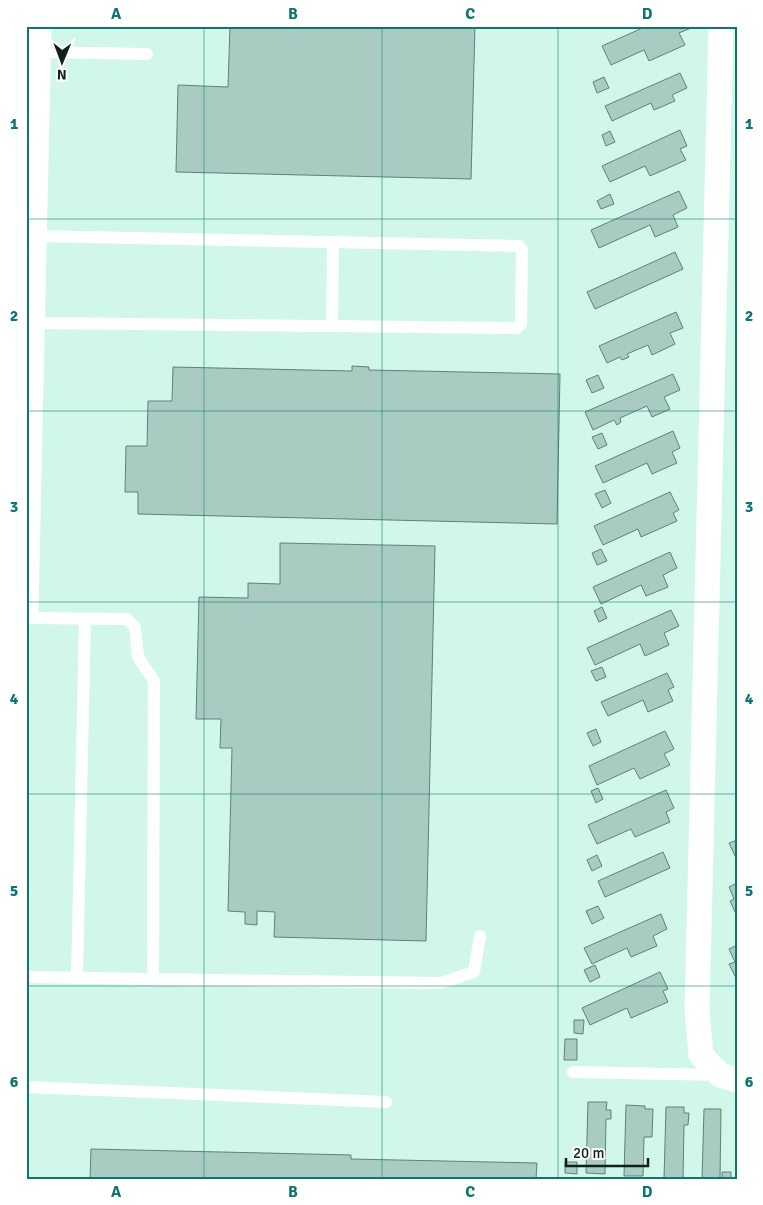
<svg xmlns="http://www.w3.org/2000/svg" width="763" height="1205" viewBox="0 0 763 1205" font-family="Signika,sans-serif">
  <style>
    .building { fill: #a8ccc1; stroke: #608178 }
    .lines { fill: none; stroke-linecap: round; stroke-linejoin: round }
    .service { stroke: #fff; stroke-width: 12 }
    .minor { stroke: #fff; stroke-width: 25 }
    .grid { fill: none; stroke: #0f766e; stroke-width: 1; stroke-opacity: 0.55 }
    .neatline { fill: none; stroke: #0f766e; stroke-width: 2 }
    .grid-label { font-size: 16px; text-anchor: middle; font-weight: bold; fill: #0f766e }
  </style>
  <rect width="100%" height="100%" fill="#d1f6ea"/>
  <path class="building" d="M230,26H475L471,179L176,172L178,85L228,87Z
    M647,26H690L691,28L679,33L685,45L649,61L644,50L611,65L602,46Z
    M680,73L687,88L672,95L675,101L654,110L651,103L612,121L605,106Z
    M604,77L609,88L597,93L593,82Z
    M680,130L687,146L680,149L686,160L650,176L645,166L610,182L602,166Z
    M610,131L615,142L606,146L602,135Z
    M679,191L687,208L673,215L678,227L655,237L650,225L599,248L591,230Z
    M610,194L614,204L601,209L597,201Z
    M675,252L683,269L595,309L587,292Z
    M676,312L683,328L670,333L675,344L652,355L648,345L627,354L629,357L622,360L620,357L607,363L599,346Z
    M352,366L369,367V370L560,374L557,524L138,514V492H125L126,446H147L148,401H172L173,367L352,371Z
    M673,374L680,390L664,397L670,409L652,417L647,406L620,418L621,422L617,425L614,420L593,430L585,412Z
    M598,375L604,388L592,393L586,380Z
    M673,431L680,448L672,452L677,463L652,474L647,463L603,483L595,466Z
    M602,433L607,445L598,449L592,437Z
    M605,490L611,503L602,508L595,494Z
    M670,492L679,510L673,513L677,521L641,537L638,529L603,545L594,526Z
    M280,543L435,546L426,941L274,937L275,912L257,911V925L245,924V912L228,911L232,748H220L221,719H196L199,597L248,598V583L280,584Z
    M601,549L607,561L597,565L592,553Z
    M670,552L677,568L663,575L668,587L646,596L641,585L601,604L593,587Z
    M602,607L607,618L599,622L594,611Z
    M671,610L679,626L664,633L669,645L645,656L640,644L595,665L587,648Z
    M602,667L606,677L596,681L591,671Z
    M667,673L674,687L668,690L673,701L648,712L643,700L608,716L601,702Z
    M596,729L601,742L593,746L587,733Z
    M665,731L674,749L664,754L670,765L640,779L634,768L597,785L589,766Z
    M598,788L603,799L596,803L591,791Z
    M666,790L674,808L666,812L670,822L635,837L631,829L597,844L588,825Z
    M737,840V860L729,843Z
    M663,852L670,868L605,897L598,881Z
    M597,855L602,866L592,871L587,860Z
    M737,883V916L730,901L734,899L729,887Z
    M598,906L604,918L592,924L586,911Z
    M661,914L667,929L653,936L657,946L631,957L627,948L592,964L584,948Z
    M737,945V980L729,964L735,962L729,949Z
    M595,965L600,977L590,982L584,970Z
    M660,972L668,989L663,991L668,1002L631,1018L627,1008L590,1025L582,1008Z
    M574,1020H584L583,1034L574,1033Z
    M565,1039H577V1060H564Z
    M588,1102H607L606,1110H611V1119H606L605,1174L586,1173Z
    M626,1105L645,1106V1109H653L652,1137H644L643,1176H624Z
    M666,1107H684V1113H689L688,1125H684L683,1179H664Z
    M704,1109H721L720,1179H702Z
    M91,1149L351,1155V1159L537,1163L536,1179H90Z
    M565,1162H577V1174L565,1173Z
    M722,1172H731V1179L722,1178Z"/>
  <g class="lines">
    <path class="service" d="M39,52L147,54
      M32,323L517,328L521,324L522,250L519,246L34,236
      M332,326L333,242
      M26,618L127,619L135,627L138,657L154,681L153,979L26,977
      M77,978L85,619
      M153,979L441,983L474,972L480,936
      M573,1072L720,1075
      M26,1087L386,1102"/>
    <path class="minor" d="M721,26L697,1011L701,1055L720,1075L737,1080
      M26,610L39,26"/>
  </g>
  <path class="grid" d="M204,26V1179M382,26V1179M558,26V1179M26,219H737M26,411H737M26,602H737M26,794H737M26,986H737"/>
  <rect width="763" height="1205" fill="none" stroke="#ffffff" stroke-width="55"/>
  <g transform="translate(62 62) rotate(181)" stroke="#ffffff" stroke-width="4" paint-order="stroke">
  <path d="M0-4L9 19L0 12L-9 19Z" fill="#12201c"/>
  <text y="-8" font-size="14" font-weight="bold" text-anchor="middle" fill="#12201c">N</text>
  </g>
  <path d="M566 1158v8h82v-8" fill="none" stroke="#12201c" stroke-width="2.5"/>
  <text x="573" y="1158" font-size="15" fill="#12201c" stroke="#ffffff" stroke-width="4" paint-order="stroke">20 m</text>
  <rect x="28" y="28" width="708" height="1150" class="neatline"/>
  <g class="grid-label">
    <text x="116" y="19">A</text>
    <text x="293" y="19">B</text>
    <text x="470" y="19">C</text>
    <text x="647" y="19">D</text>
    <text x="14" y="129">1</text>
    <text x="749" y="129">1</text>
    <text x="14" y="321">2</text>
    <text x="749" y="321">2</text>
    <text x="14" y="512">3</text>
    <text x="749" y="512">3</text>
    <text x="14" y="704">4</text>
    <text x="749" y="704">4</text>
    <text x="14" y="896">5</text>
    <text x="749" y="896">5</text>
    <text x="14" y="1087">6</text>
    <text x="749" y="1087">6</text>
    <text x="116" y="1197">A</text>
    <text x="293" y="1197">B</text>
    <text x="470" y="1197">C</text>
    <text x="647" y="1197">D</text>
  </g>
</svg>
